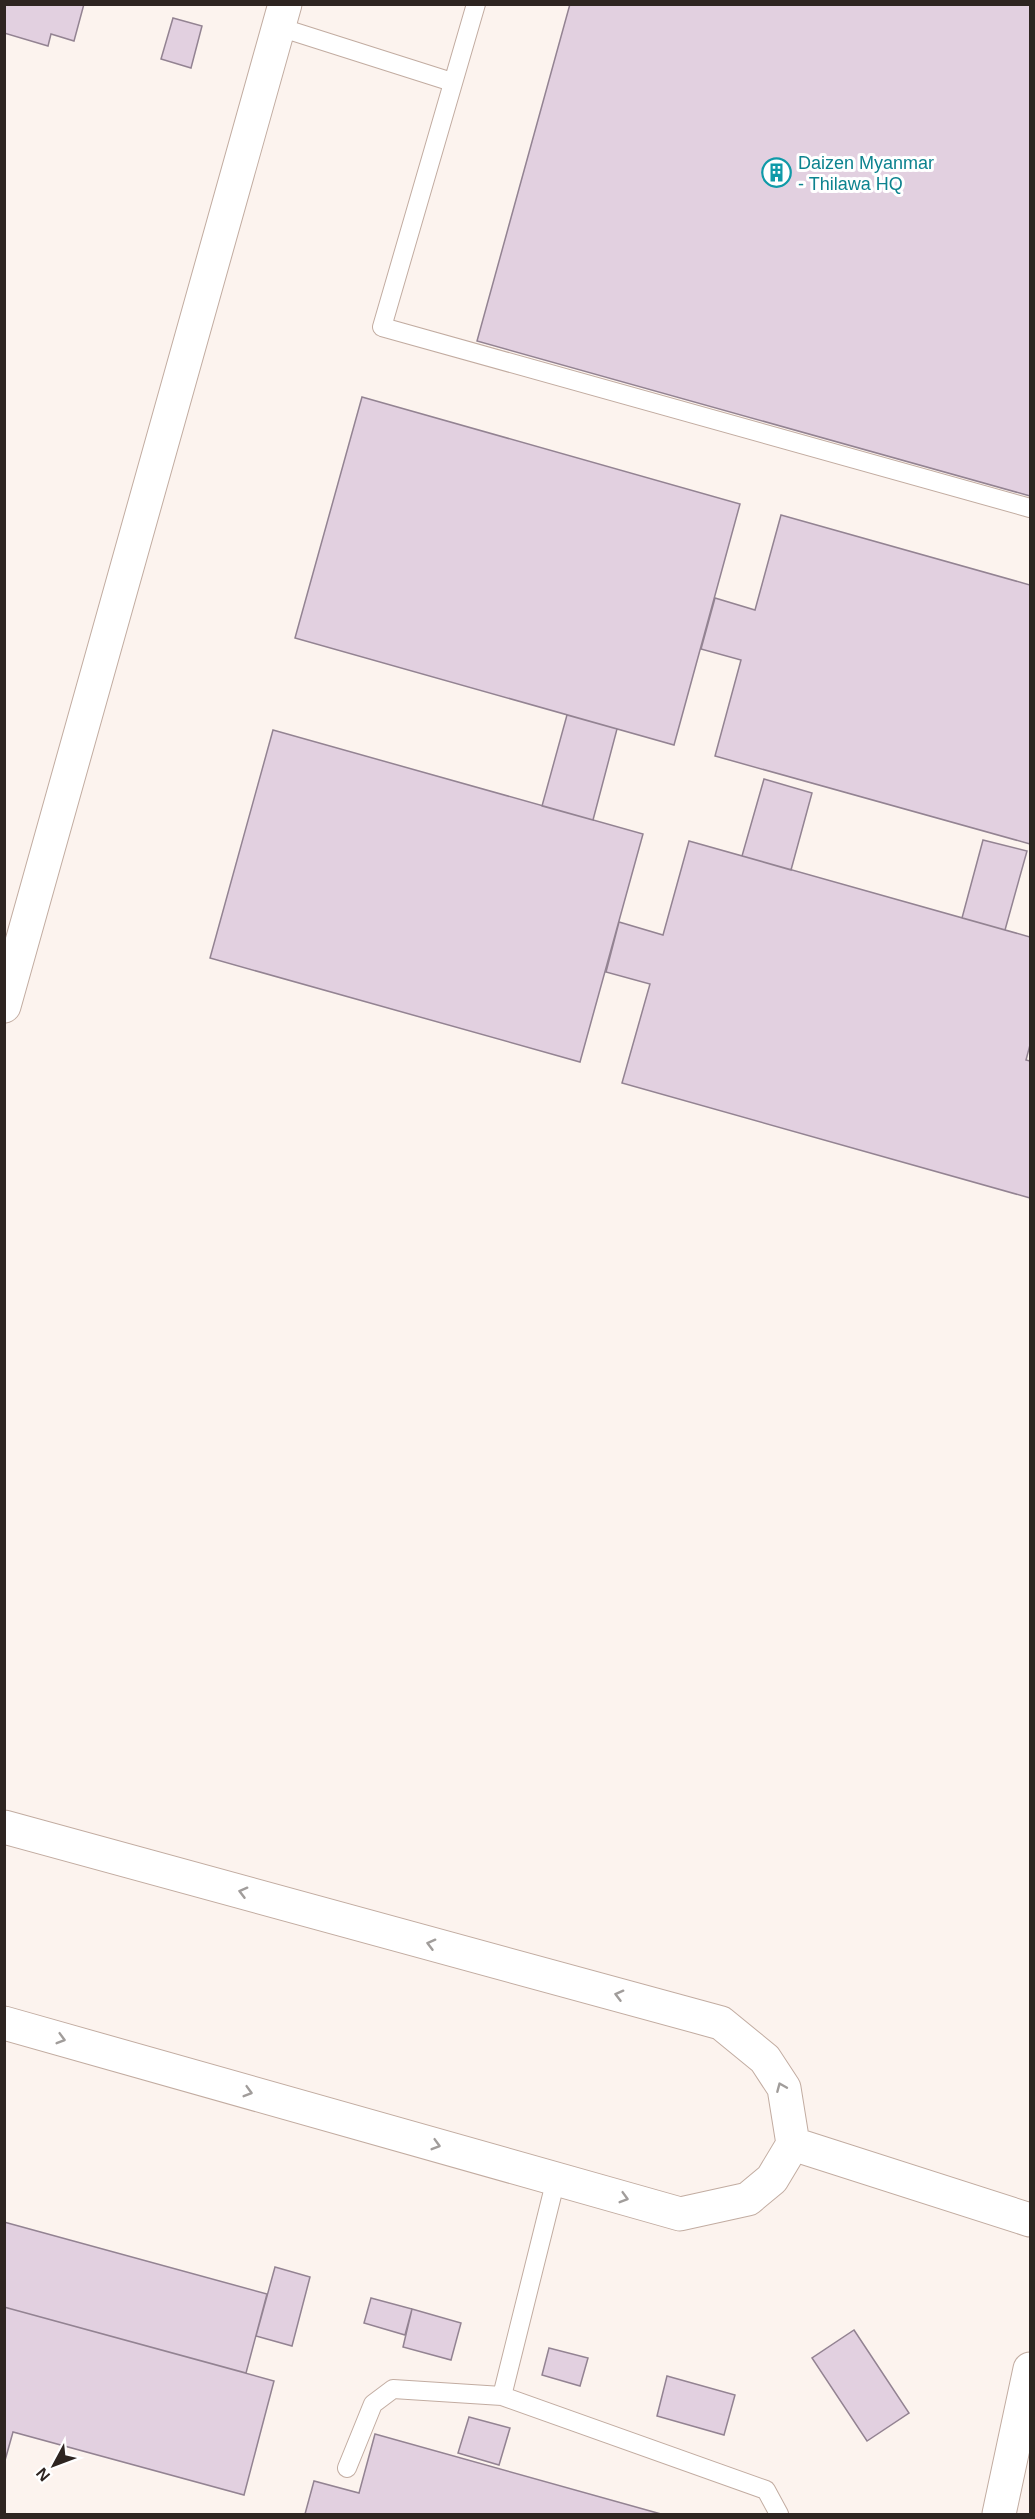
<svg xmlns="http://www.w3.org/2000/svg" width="1035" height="2519" viewBox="0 0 1035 2519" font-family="Arial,sans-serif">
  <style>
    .building { fill: #e2d0e0; stroke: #938392; stroke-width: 1.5 }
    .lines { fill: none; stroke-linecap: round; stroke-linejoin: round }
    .service-casing { stroke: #c2aca1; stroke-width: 20 }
    .minor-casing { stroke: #c2aca1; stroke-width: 35 }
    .service { stroke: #fff; stroke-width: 18 }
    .minor { stroke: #fff; stroke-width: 33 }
    .oneway { stroke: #a19d9b }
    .labels { text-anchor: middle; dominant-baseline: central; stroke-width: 6; stroke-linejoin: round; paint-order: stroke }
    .culture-label { font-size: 18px; fill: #0d838f; stroke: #fff; text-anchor: start }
  </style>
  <rect width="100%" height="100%" fill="#fcf3ee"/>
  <path class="building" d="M4,4H84L74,41L51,34L48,46L4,33Z
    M570,4H1030V496L477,341Z
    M173,18L202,26L191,68L161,59Z
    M362,397L740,504L674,745L295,638Z
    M781,515L1030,585V844L715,756L741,660L701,649L715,598L755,610Z
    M567,715L617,729L593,820L542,806Z
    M273,730L643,834L580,1062L210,958Z
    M764,779L812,793L791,870L742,856Z
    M983,840L1027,851L1005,930L962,918Z
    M689,841L1030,937V1045L1026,1060L1030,1061V1198L622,1083L650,984L606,972L619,922L663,935Z
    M4,2222L267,2294L246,2373L4,2307Z
    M275,2267L310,2277L292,2346L256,2336Z
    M371,2298L412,2309L405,2335L364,2323Z
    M4,2307L274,2381L244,2495L13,2432L4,2464Z
    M412,2309L461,2323L451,2360L403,2347Z
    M854,2330L909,2413L867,2441L812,2358Z
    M549,2348L588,2358L580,2386L542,2375Z
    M667,2376L735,2395L724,2435L657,2416Z
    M469,2417L510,2428L499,2465L458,2453Z
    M375,2434L661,2514H305L314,2481L359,2493Z"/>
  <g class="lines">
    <defs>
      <path id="service" d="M476,4L382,327L1030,508
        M279,27L452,82
        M502,2396L556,2179
        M347,2468L373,2404L393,2389L502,2396L766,2490L779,2514"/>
      <path id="minor" d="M4,1006L285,4
        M4,1827L721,2023L765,2059L784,2088L793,2144L772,2179L748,2199L680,2214L4,2023
        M793,2144L1030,2220
        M999,2514L1030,2369"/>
    </defs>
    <use href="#service" class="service-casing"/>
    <use href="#minor" class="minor-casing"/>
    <use href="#service" class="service"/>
    <use href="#minor" class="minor"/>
  </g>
  <defs><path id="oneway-chevron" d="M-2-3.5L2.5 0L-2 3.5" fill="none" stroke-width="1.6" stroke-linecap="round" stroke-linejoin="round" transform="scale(1.5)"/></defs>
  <g class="oneway">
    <use href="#oneway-chevron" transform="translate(243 1892) rotate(-165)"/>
    <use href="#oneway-chevron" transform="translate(431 1944) rotate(-165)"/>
    <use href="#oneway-chevron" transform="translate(619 1995) rotate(-165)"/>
    <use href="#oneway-chevron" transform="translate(61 2039) rotate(16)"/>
    <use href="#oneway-chevron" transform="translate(781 2087) rotate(-113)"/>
    <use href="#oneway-chevron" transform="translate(248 2092) rotate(16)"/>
    <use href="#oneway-chevron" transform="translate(436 2145) rotate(16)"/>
    <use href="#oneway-chevron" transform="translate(624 2198) rotate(16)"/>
  </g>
  <defs>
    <symbol id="building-ring" viewBox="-11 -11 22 22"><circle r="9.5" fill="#fff" stroke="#0f9aa8" stroke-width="1.5"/><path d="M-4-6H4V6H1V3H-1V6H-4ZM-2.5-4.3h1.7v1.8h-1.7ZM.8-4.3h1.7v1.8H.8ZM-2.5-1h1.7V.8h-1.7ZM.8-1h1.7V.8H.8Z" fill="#0f9aa8"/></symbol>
  </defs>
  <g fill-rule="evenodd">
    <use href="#building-ring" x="760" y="156" width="33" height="33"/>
  </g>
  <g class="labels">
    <g class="culture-label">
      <text x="798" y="163">Daizen Myanmar<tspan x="798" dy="21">- Thilawa HQ</tspan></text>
    </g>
  </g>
  <rect width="1035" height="2519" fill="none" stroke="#2e2521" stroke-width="12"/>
  <g transform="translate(54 2465) rotate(229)" stroke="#ffffff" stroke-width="4.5" paint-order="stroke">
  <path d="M0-4.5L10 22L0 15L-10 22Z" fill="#2e2521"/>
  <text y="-9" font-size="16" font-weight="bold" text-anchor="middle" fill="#2e2521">N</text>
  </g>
</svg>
